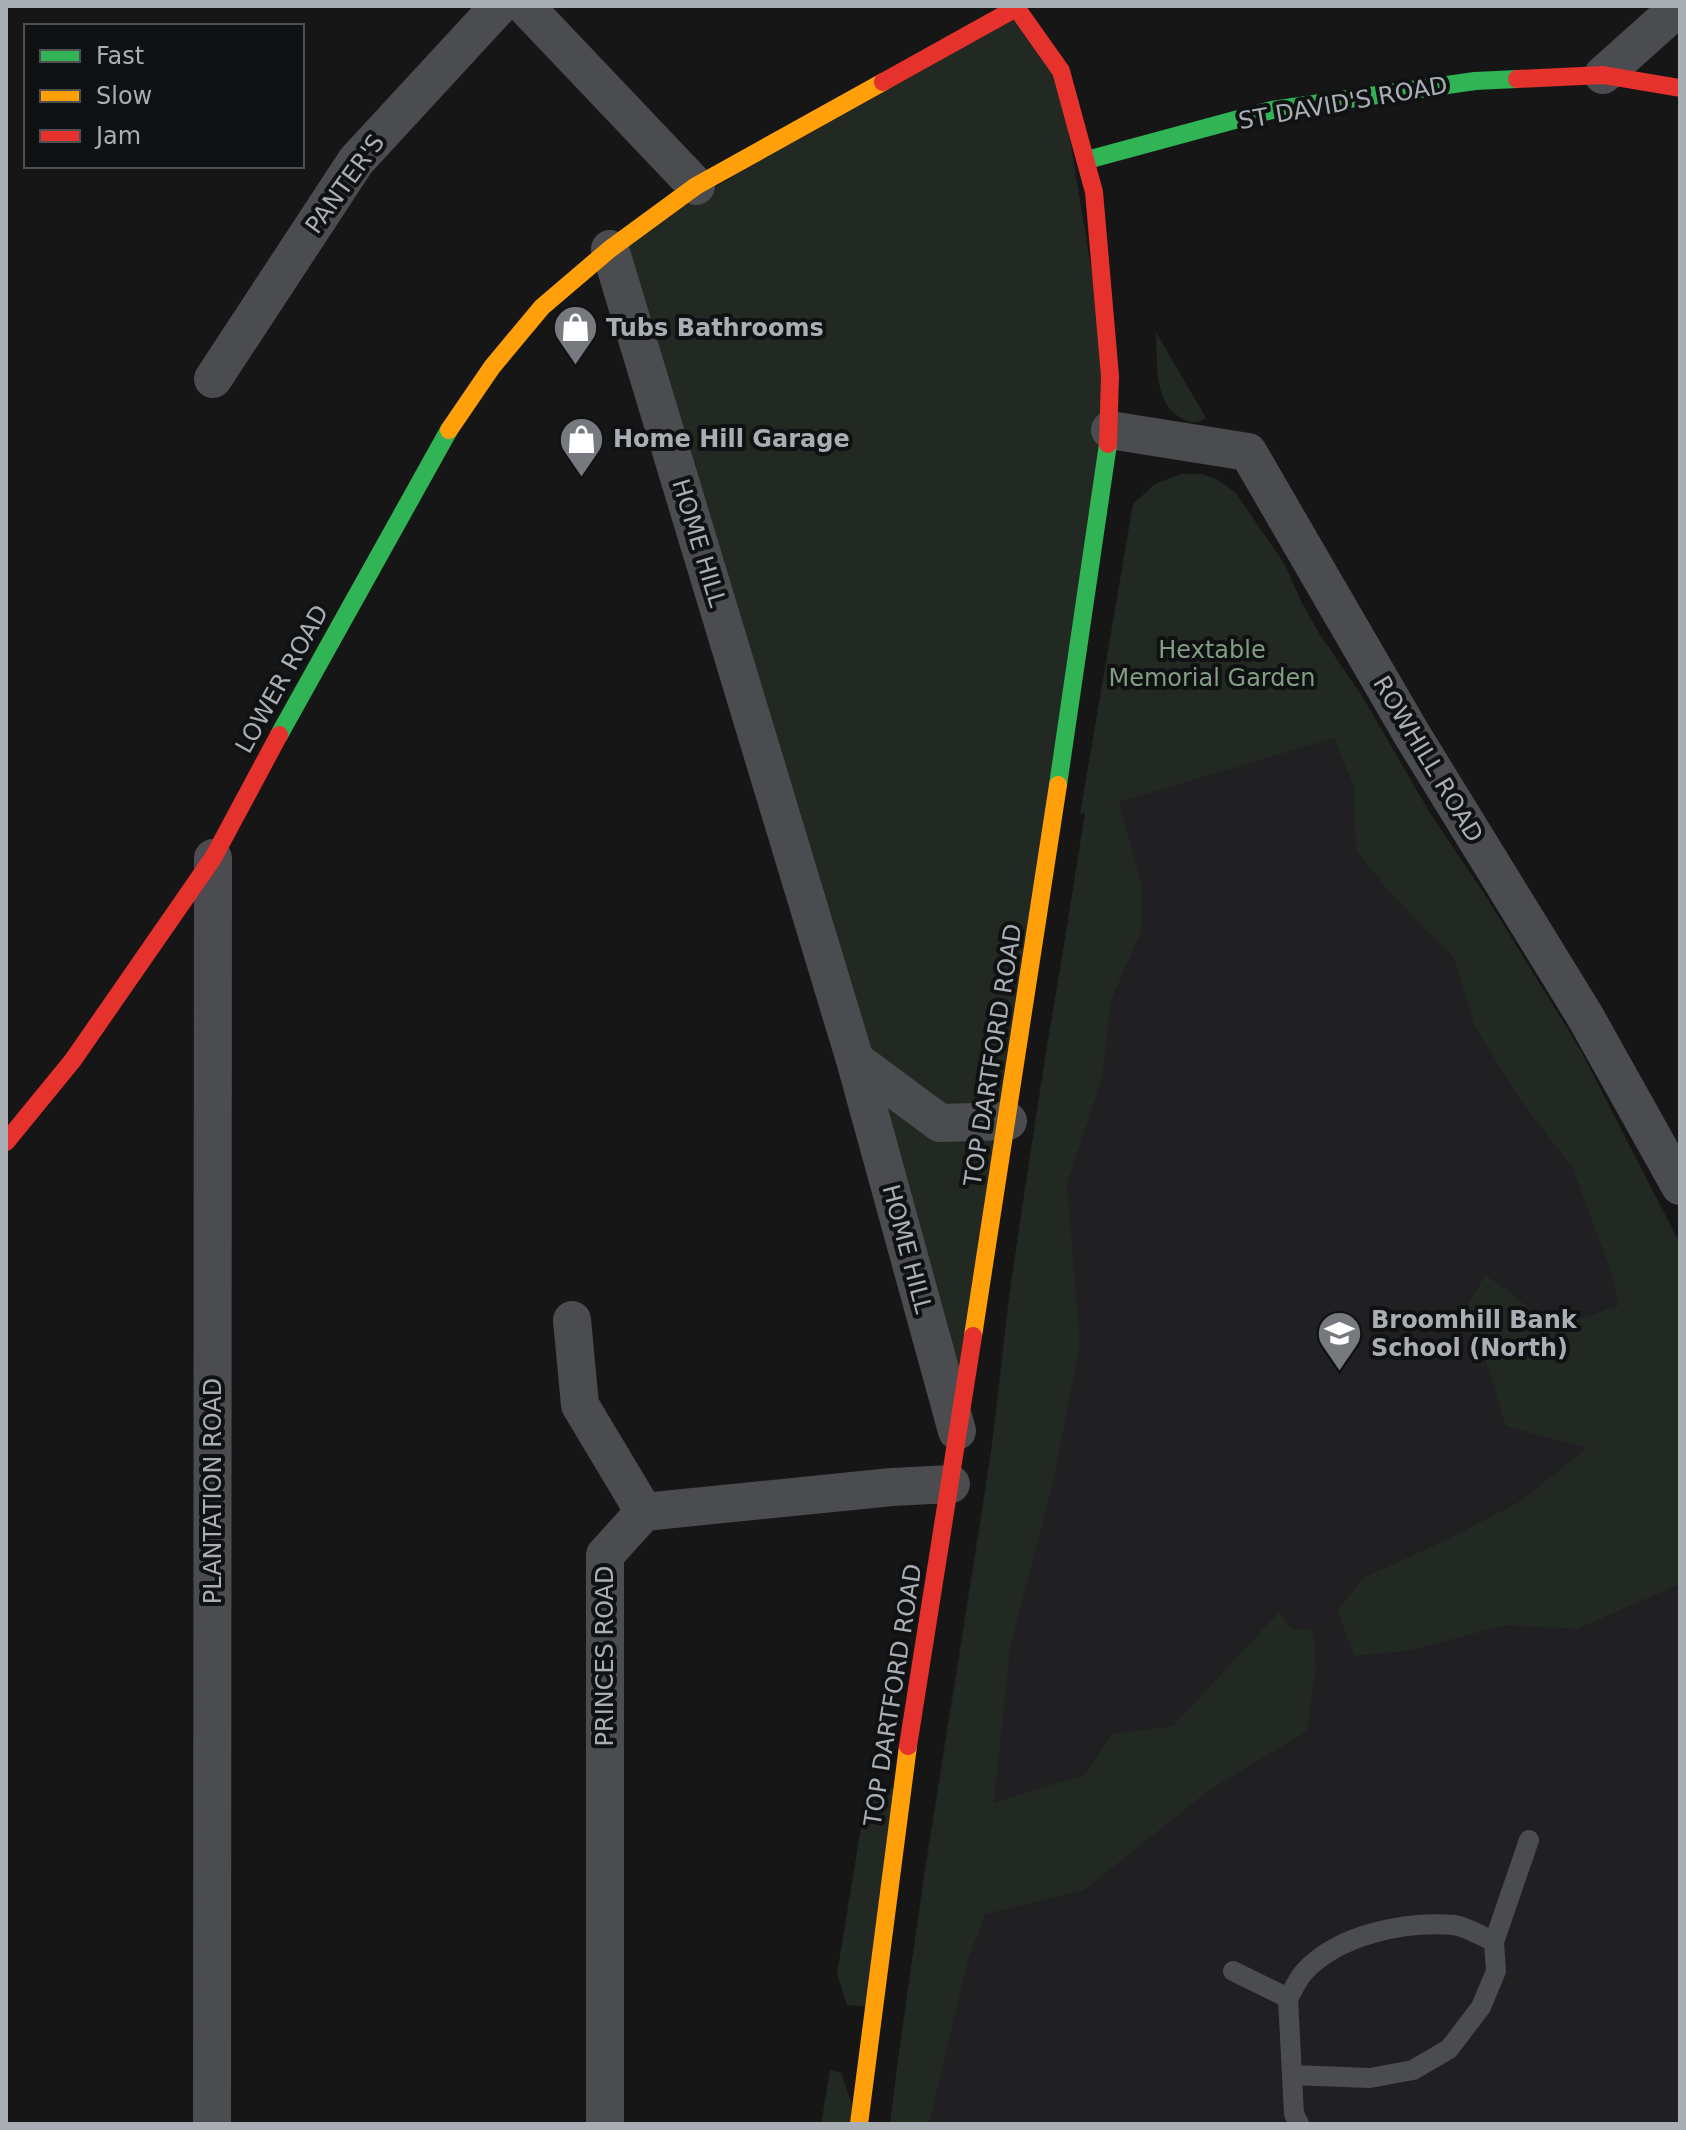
<svg xmlns="http://www.w3.org/2000/svg" width="1686" height="2130" viewBox="0 0 1686 2130" font-family="'DejaVu Sans',sans-serif">
  <style>
    .built { fill: #202022 }
    .green { fill: #222822 }
    .lines { fill: none; stroke-linecap: round; stroke-linejoin: round }
    .lane { stroke: #4b4c4f; stroke-width: 20 }
    .street { stroke: #4b4c4f; stroke-width: 38 }
    .fast { stroke: #30b455; stroke-width: 18 }
    .slow { stroke: #ff9f0a; stroke-width: 18 }
    .jam { stroke: #e5322d; stroke-width: 18 }
    .labels { text-anchor: middle; dominant-baseline: central; stroke-width: 8; stroke-linejoin: round; paint-order: stroke }
    .street-label { font-size: 24px; fill: #a9aeb5; stroke: #101112 }
    .poi-label { font-size: 24px; font-weight: bold; fill: #a9aeb5; stroke: #101112; text-anchor: start }
    .park-label { font-size: 24px; fill: #829e82; stroke: #101112 }
  </style>
  <rect width="100%" height="100%" fill="#161616"/>
  <path class="built" d="M1284,563L1306,614L1362,696L1430,813L1485,895L1581,1051L1680,1244V2124H890L924,1873L991,1451L1009,1295L1047,1043L1065,946L1102,701Z"/>
  <path class="green" d="M1013,8L1059,72L1109,377L1007,1120L940,1122L855,1060L612,249Z
    M1156,332L1206,418C1198,423 1192,424 1183,419C1152,404 1158,361 1156,332Z
    M1181,474H1202L1216,479L1235,492L1284,563L1301,601L1320,635L1362,696L1430,813L1485,895L1581,1051L1680,1244V1584L1577,1629L1506,1625L1408,1651L1354,1656L1338,1610L1363,1578L1442,1542L1521,1501L1587,1448L1506,1426L1483,1351L1462,1316L1485,1275L1512,1293L1551,1330L1619,1305L1611,1271L1572,1167L1521,1101L1475,1027L1454,958L1393,896L1356,850L1354,787L1334,738L1119,802L1142,887L1141,932L1111,1000L1102,1079L1067,1184L1080,1345L1052,1487L1010,1648L994,1803L1086,1774L1112,1734L1173,1726L1279,1612L1292,1629L1313,1630L1316,1666L1307,1731L1208,1791L1084,1890L985,1914L968,1960L929,2124H890C917,1899 959,1676 991,1452C999,1399 1003,1346 1010,1293C1032,1133 1060,973 1085,813L1080,814L1133,504L1155,484Z
    M857,1063L939,1125L1006,1123L958,1437Z
    M880,1786L901,1791L871,2007L847,2005L837,1974L862,1821Z
    M830,2070L841,2073L859,2124H821Z"/>
  <g class="lines">
    <path class="lane" d="M1233,1971L1288,1998L1294,2114L1299,2124
      M1288,1998C1293,1990 1298,1979 1304,1972C1339,1934 1405,1921 1454,1925C1467,1927 1482,1936 1494,1942L1529,1840
      M1292,2075L1370,2078L1413,2070L1449,2049L1481,2007L1496,1971L1494,1942"/>
    <path class="street" d="M525,6L696,186
      M1603,75L1680,6
      M610,249L855,1060L957,1431
      M213,379L356,161L499,6
      M1110,430L1248,452L1411,733L1585,1016L1680,1186
      M855,1060L940,1123L1008,1121
      M572,1320L580,1405L644,1512
      M212,2124L213,858
      M605,2124V1555L644,1512L892,1487L951,1484"/>
    <path class="fast" d="M1087,160L1272,110L1475,81L1517,79
      M279,735L449,430
      M1058,785L1108,444"/>
    <path class="slow" d="M449,430L492,367L542,307L610,249L696,186L883,82
      M973,1336L1058,785
      M859,2124L908,1746"/>
    <path class="jam" d="M1015,6L1061,71L1094,192L1110,376L1108,444
      M1517,79L1603,75L1680,88
      M883,82L1016,8
      M6,1142L73,1060L213,858L279,735
      M908,1746L973,1336"/>
  </g>
  <defs>
    <symbol id="shop-pin" viewBox="-11 -11 22 30"><path d="M0 17L-7.5 6A9.5 9.5 0 1 1 7.5 6Z" fill="#76797d" stroke="#101112"/><path d="M-5-2.5h2.3a2.7 3.5 0 0 1 5.4 0H5L5.5 6h-11ZM-1.5-2.5h3a1.5 2.3 0 0 0-3 0Z" fill="#fff"/></symbol>
    <symbol id="school-pin" viewBox="-11 -11 22 30"><path d="M0 17L-7.5 6A9.5 9.5 0 1 1 7.5 6Z" fill="#76797d" stroke="#101112"/><path d="M0-5L7-2L0 1L-7-2ZM-4 1L0 2.5L4 1V4Q0 6-4 4Z" fill="#fff"/></symbol>
  </defs>
  <g fill-rule="evenodd">
    <use href="#shop-pin" x="550" y="302" width="51" height="69"/>
    <use href="#shop-pin" x="556" y="414" width="51" height="69"/>
    <use href="#school-pin" x="1314" y="1308" width="51" height="69"/>
  </g>
  <g class="labels">
    <g class="street-label">
      <text transform="translate(1343 103) rotate(-10)">ST DAVID'S ROAD</text>
      <text transform="translate(345 184) rotate(-54)">PANTER'S</text>
      <text transform="translate(699 543) rotate(73)">HOME HILL</text>
      <text transform="translate(282 679) rotate(-61)">LOWER ROAD</text>
      <text transform="translate(1428 759) rotate(59)">ROWHILL ROAD</text>
      <text transform="translate(993 1055) rotate(-81)">TOP DARTFORD ROAD</text>
      <text transform="translate(907 1249) rotate(75)">HOME HILL</text>
      <text transform="translate(213 1491) rotate(-90)">PLANTATION ROAD</text>
      <text transform="translate(605 1656) rotate(-90)">PRINCES ROAD</text>
      <text transform="translate(893 1695) rotate(-81)">TOP DARTFORD ROAD</text>
    </g>
    <g class="poi-label">
      <text x="606" y="328">Tubs Bathrooms</text>
      <text x="613" y="439">Home Hill Garage</text>
      <text x="1371" y="1320">Broomhill Bank<tspan x="1371" dy="28">School (North)</tspan></text>
    </g>
    <g class="park-label">
      <text x="1212" y="650">Hextable<tspan x="1212" dy="28">Memorial Garden</tspan></text>
    </g>
  </g>
  <rect width="1686" height="2130" fill="none" stroke="#a9aeb5" stroke-width="16"/>
  <rect x="24" y="24" width="280" height="144" fill="#101112" stroke="#4d5053" stroke-width="2"/>
  <rect x="40" y="50" width="40" height="12" fill="#30b455" stroke="#4d5053" stroke-width="2"/>
  <text x="96" y="64" font-size="24" fill="#a9aeb5">Fast</text>
  <rect x="40" y="90" width="40" height="12" fill="#ff9f0a" stroke="#4d5053" stroke-width="2"/>
  <text x="96" y="104" font-size="24" fill="#a9aeb5">Slow</text>
  <rect x="40" y="130" width="40" height="12" fill="#e5322d" stroke="#4d5053" stroke-width="2"/>
  <text x="96" y="144" font-size="24" fill="#a9aeb5">Jam</text>
</svg>
